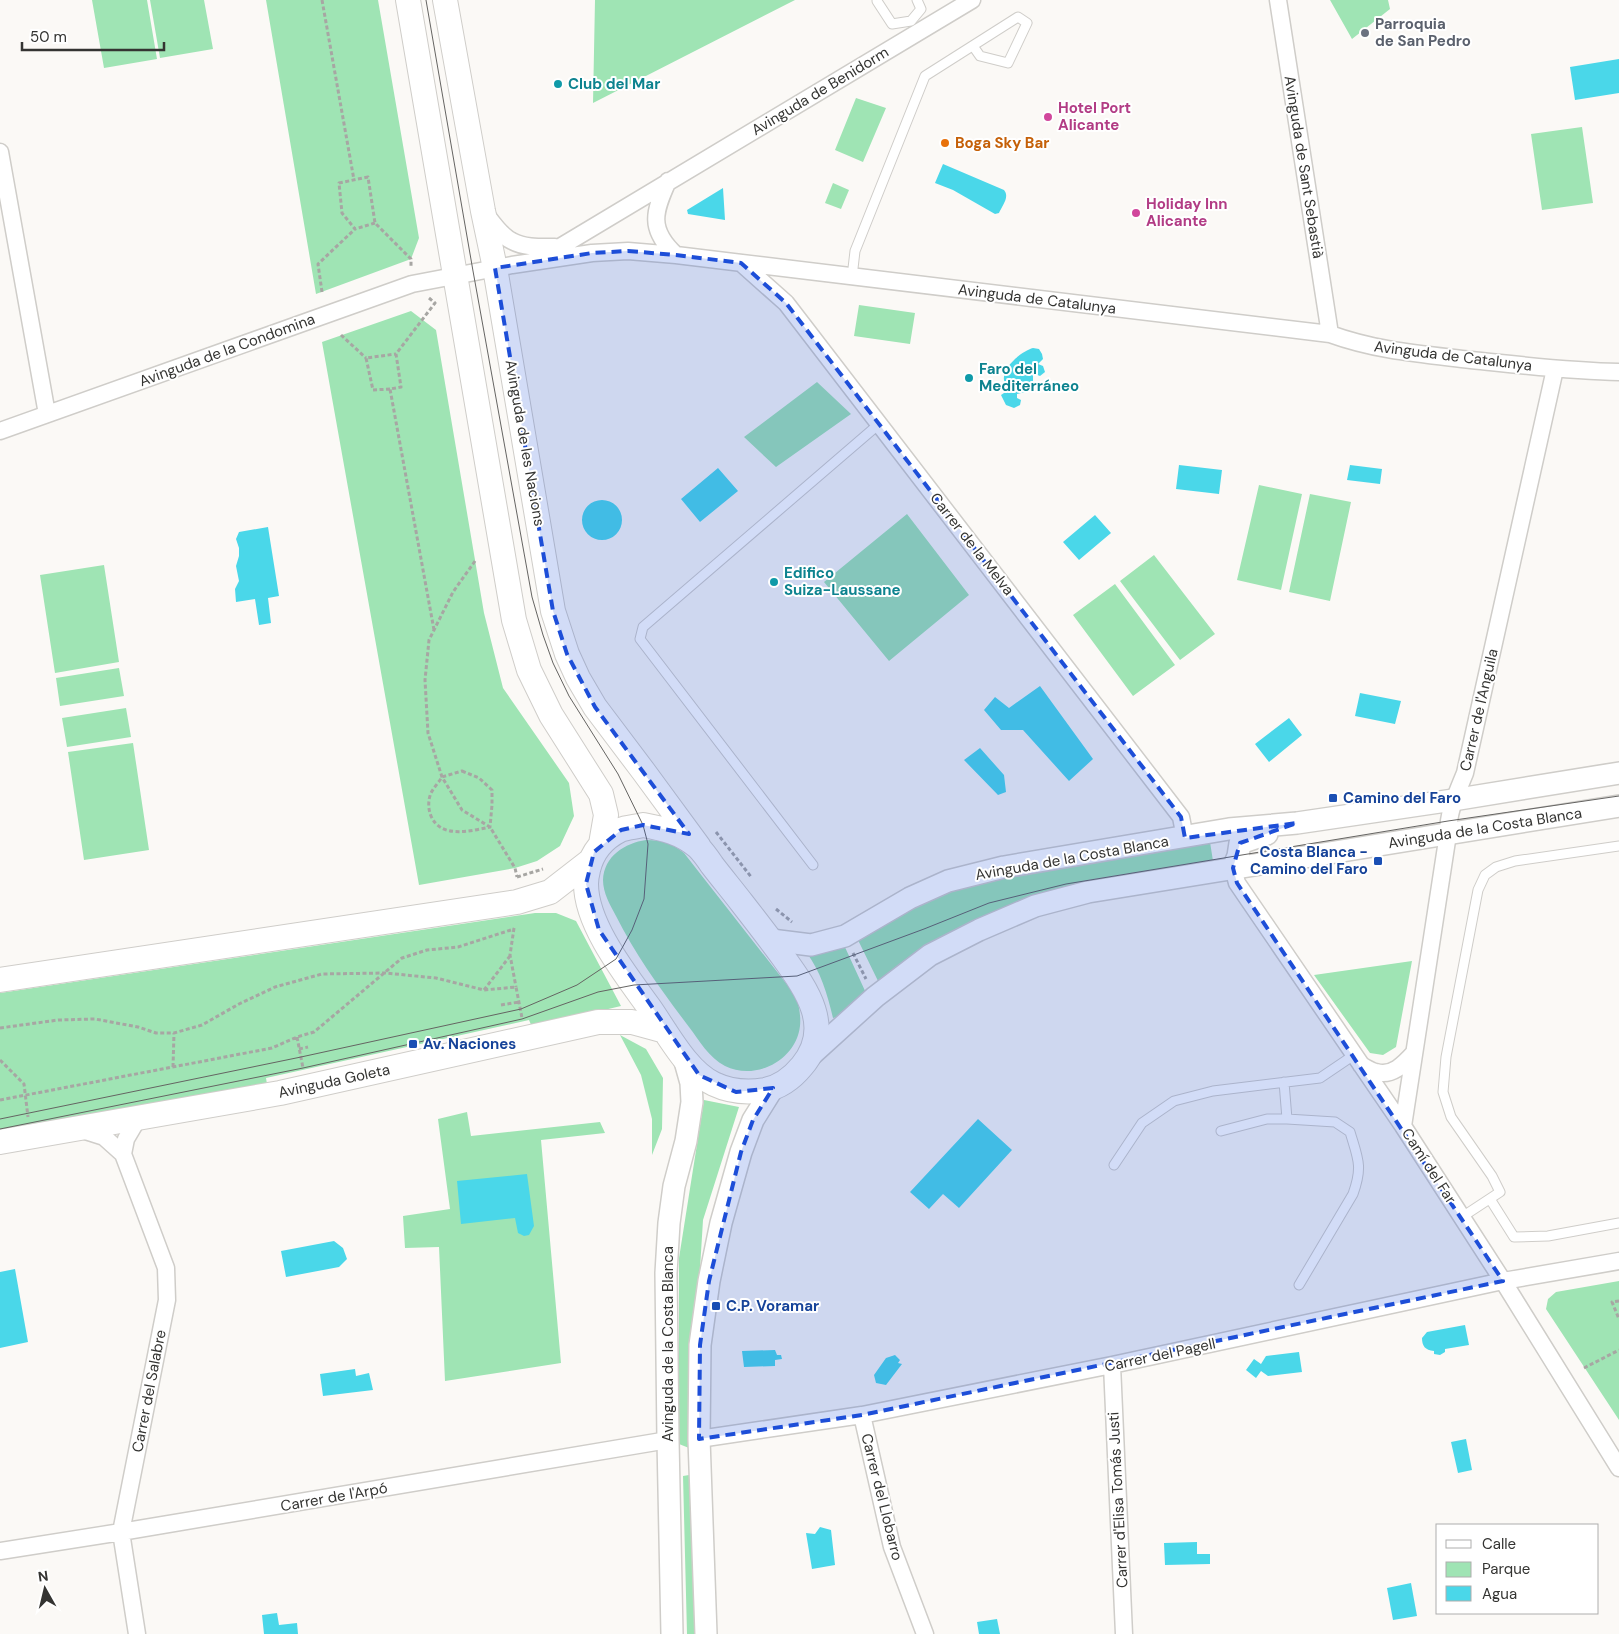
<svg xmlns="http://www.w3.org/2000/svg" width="1619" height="1634" viewBox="0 0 1619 1634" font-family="'DM Sans',sans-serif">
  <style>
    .green { fill: #9fe4b4 }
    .water { fill: #4ad7e9 }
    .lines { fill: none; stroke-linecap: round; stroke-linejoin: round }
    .service-casing { stroke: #cfcdc9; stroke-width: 11 }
    .minor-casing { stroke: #cfcdc9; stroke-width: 19 }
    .tertiary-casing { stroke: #cfcdc9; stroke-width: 24 }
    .secondary-casing { stroke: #cfcdc9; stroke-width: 26 }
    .path { stroke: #a7a6a3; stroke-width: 3; stroke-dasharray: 4 2.5; stroke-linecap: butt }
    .service { stroke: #fff; stroke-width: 9 }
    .minor { stroke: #fff; stroke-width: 16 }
    .tertiary { stroke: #fff; stroke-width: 21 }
    .secondary { stroke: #fff; stroke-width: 24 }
    .tram { stroke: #656462; stroke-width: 1 }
    .marked { fill: #1d4ed8; fill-opacity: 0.2; stroke: #1d4ed8; stroke-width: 4; stroke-dasharray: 10 6; stroke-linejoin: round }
    .worship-dot { fill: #6b7280; stroke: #fff; stroke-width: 2 }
    .culture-dot { fill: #0f9aa8; stroke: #fff; stroke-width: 2 }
    .hotel-dot { fill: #d1479c; stroke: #fff; stroke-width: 2 }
    .food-dot { fill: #e8710a; stroke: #fff; stroke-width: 2 }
    .transit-dot { fill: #1a4fb4; stroke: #fff; stroke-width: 2 }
    .labels { text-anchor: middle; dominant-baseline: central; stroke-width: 4; stroke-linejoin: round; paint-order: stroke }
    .worship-label { font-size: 15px; font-weight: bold; fill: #5b616d; stroke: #fff; text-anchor: start }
    .culture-label { font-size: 15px; font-weight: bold; fill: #0d838f; stroke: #fff; text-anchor: start }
    .street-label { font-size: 15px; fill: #343432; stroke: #fff }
    .hotel-label { font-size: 15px; font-weight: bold; fill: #b23c85; stroke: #fff; text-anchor: start }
    .food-label { font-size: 15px; font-weight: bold; fill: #c56008; stroke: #fff; text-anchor: start }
    .transit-label { font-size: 15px; font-weight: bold; fill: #164399; stroke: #fff; text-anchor: start }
  </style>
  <rect width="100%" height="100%" fill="#fbf9f6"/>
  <path class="green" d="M92,0H147L157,59L104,68Z
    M150,0H204L213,49L160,58Z
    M266,0H378L419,238L411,259L316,294Z
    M595,0H795L593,103Z
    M1330,0H1388L1390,9L1352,39Z
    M856,98L886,108L863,162L835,150Z
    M1582,127L1593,203L1542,210L1531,134Z
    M833,183L849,190L841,209L825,203Z
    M859,305L915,313L910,344L854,336Z
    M411,311L436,330L484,613L503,688L569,783L574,816L560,846L537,861L515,868L419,885L322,342Z
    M817,382L851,414L776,467L744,437Z
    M1259,485L1302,494L1281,590L1237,580Z
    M1310,494L1351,502L1330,601L1289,592Z
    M907,514L969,595L889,661L824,582Z
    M1154,555L1215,634L1180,660L1120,581Z
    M104,565L119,662L55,673L40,575Z
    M1115,584L1175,665L1133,696L1073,615Z
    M119,668L124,696L60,706L56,678Z
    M126,708L131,737L67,747L62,718Z
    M133,743L149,850L84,860L68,752Z
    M646,840C663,840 671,843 684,853L796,996C799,1006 801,1016 800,1026C796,1061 755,1081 725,1066C709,1058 699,1040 689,1027C662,991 636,956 616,916C610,905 603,893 603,880C604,856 625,843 646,840Z
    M1210,842L1213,861L1086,882L1034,896L879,983L858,940L895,916L951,889L982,880Z
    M535,913H556L576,921L621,1006L532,1027L529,1020L266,1078L267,1084L0,1137V993Z
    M844,945L866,993L837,1017L833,1018C827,993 821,972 806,952Z
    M1412,961L1396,1047L1383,1055L1370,1053L1314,975Z
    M620,1035L646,1049L663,1078L662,1129L652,1155V1119L641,1075Z
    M704,1100L739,1107L703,1220L689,1448L679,1444V1258Z
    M467,1112L471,1136L600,1122L605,1133L541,1140L561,1363L445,1381L439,1247L405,1248L403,1216L450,1209L438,1119Z
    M1619,1281V1420L1546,1309L1548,1299L1556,1292Z
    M695,1474L698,1634H687L683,1476Z"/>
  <path class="water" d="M1619,59V93L1575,100L1570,67Z
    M943,164L1004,190C1010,197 1002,206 999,213L995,214L953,190L935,183Z
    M723,188L725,220L688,214L687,210Z
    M1033,348L1039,349L1042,354L1043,359L1038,364L1043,366L1045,372L1040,376L1035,374L1033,375V382L1029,391L1017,394V398L1021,400L1020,405L1014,408L1006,405L1001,395L1004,393L1008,392C1008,387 1005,385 1004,380C1002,367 1022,351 1033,348Z
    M1179,465L1222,470L1219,494L1176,489Z
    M1350,465L1382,469L1380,484L1347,480Z
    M718,468L738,491L700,522L681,499Z
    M582 520a20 20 0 1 1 40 0a20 20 0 1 1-40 0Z
    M1095,515L1111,533L1079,560L1063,542Z
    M268,527L279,596L268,598L271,623L259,625L255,599L236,602L235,589L239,581L236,566L239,556V548L236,539L239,532Z
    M1040,686L1093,759L1069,781L1023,730H1001L984,710L995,697L1009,708Z
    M1360,693L1401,701L1395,724L1355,716Z
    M1289,718L1302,735L1269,762L1255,744Z
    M980,748L1004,775L1006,792L998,795L964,760Z
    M978,1119L1012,1150L959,1208L943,1194L929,1209L910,1192Z
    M527,1174L534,1226L529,1235L524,1236L518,1233L515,1218L461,1224L457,1181Z
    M334,1241L343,1248L347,1259L339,1267L286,1277L281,1251Z
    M15,1269L28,1342L0,1348V1272Z
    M1465,1325L1469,1345L1445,1349V1352L1440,1355L1434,1354V1351C1425,1350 1422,1346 1422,1338L1427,1332Z
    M775,1350L777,1355H781L782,1359L775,1360V1366L744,1367L742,1351Z
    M1299,1352L1302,1372L1268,1376L1261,1371L1256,1378L1246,1370L1254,1359L1261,1364L1266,1356Z
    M895,1355L900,1360L898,1363L902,1364L886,1385L876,1383L874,1375L886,1358Z
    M355,1369L356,1376L369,1373L373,1390L323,1396L320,1374Z
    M1466,1439L1472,1470L1458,1473L1451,1442Z
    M820,1527L831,1530L835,1565L812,1569L806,1533L815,1534Z
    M1197,1542V1554H1210V1564L1165,1565L1164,1543Z
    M1411,1583L1417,1616L1393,1620L1387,1588Z
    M277,1613L279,1625L297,1623L298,1634H264L262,1615Z
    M997,1619L1000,1634H979L977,1622Z"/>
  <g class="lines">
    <defs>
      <path id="service" d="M877,1L892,24L911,21L921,9L917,0
        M852,277L855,251L925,76L1018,17L1027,23L1008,63L980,56L973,46
        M813,865L640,639L643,627L879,424
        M1284,1082L1287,1119L1335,1122L1350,1132C1358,1159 1363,1166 1353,1194L1299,1285
        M1221,1131L1267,1119H1287
        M1114,1165L1142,1123L1174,1101L1213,1091L1320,1078L1354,1055
        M1490,1199L1514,1237L1548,1236L1619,1223
        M1462,1217L1500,1192L1492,1176L1451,1117L1443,1092L1446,1057L1478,890L1485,875L1496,867L1515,861L1619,846"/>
      <path id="minor" d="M1278,0L1330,334
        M0,152L47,414
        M668,181C654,212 648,229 676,255
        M485,213C492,222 501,236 512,241C525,248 541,247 555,247
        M541,254L560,247L972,0
        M741,263L786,303L1181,817L1185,838
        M0,431L412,284L512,265L592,253L628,251L676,255L1330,334C1377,351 1421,354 1471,360C1520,365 1569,371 1619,372
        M1233,868L1237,883L1403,1126L1503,1281L1619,1468
        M1361,1065C1365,1067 1371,1071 1376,1072C1392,1077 1404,1064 1414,1053
        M1403,1126L1448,834C1448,811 1457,793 1465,773L1555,369
        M82,1130L104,1137L123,1154
        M1112,1365L1124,1634
        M862,1415L892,1547L925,1634
        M699,1439L862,1415L1112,1365L1503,1281L1619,1261
        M0,1551L121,1532L668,1440
        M137,1634L121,1532L167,1300L166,1268L123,1154L126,1139L139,1117"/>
      <path id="tertiary" d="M1233,868L1238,856L1240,843L1267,834
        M771,940L811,945L845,936L910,898L948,881L1004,867L1229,829L1297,823L1453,800L1619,773
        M811,1055L875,997L930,955L979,930L1035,906L1088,892L1619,806
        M672,1634L668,1440L666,1273L669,1223L674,1186L686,1141L692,1102L691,1083L684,1058
        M706,1634L699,1439L700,1345L709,1281L721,1223L741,1152L753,1120L773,1088"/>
      <path id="secondary" d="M408,0L514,620L529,670L551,715L601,794L606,815L601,844
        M445,0L483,211L495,268L553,611L567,654L578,678L595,707L644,772L699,847
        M643,825C664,829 680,832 698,847C703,852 708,859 712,865C722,878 732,890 742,903C756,921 770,939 783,957C807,990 834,1028 802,1066C793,1077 780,1087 765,1090C747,1093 731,1092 714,1084C687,1072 666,1031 649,1007C626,975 586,925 586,884C586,880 587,874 588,870C592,852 604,838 620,830C627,827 636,827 643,825Z
        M0,980L517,902L550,892L590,861
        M0,1142L280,1093L598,1022H632L665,1031"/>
    </defs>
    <use href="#service" class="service-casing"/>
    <use href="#minor" class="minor-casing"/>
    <use href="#tertiary" class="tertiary-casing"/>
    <use href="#secondary" class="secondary-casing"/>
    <path class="path" d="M322,0L354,180
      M375,223L355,229L342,213L339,183L368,177L375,223L411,259V267
      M322,292L318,264L355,229
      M429,298L435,303L396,354L401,387L390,389L434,630
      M341,335L366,358
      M390,389L373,390L366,358L396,354
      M475,561L453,592L429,640L425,680L428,733L442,777L462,810L490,827L515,868L517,877
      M462,771L479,778L492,790V805L490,827C470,831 441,839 431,816C428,809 428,800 431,793C434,787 439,782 442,777Z
      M716,832L752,878
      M517,877L543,869
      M776,909L792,922
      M514,928L510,955L516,987
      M853,953L866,979
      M484,990L510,956
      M501,1005L519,1002
      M0,1028L58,1020L95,1019L138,1027L156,1033H174L202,1025L239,1004L275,987L322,974L385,973L436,978L484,990L516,987L522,1018
      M297,1037L303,1068
      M299,1049L308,1047
      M0,1060L24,1084L28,1117
      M173,1067L174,1033
      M0,1100L272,1048L297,1037L314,1032L402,958L427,950L458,947L514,929
      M1619,1301L1612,1302L1619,1319
      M1584,1368L1619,1350"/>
    <use href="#service" class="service"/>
    <use href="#minor" class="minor"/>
    <use href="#tertiary" class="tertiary"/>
    <use href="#secondary" class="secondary"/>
    <path class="tram" d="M0,1119L301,1057L521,1009L577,985L616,959L632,930L644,899L648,844L643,825L618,774L569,696L553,663L543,635L532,597L473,271L426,0
      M0,1129L303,1068L522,1019L598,992L634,985L797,976L924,929L989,903L1066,884L1448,821L1619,796"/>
  </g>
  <path class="marked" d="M628,251L676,255L741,263L786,303L1181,817L1185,838L1297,823L1240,843L1233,868L1237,883L1503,1281L862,1415L699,1439L700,1345L709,1281L741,1152L753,1120L773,1088L736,1092L699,1075L599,930L586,884L594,852L621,830L643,825L689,834L595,707L567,654L553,611L495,268L592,253Z"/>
  <circle class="worship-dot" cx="1365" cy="33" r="5"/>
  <g class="culture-dot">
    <circle cx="558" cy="84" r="5"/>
    <circle cx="969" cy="378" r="5"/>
    <circle cx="774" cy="582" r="5"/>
  </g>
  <g class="hotel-dot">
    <circle cx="1048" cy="117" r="5"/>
    <circle cx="1136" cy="213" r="5"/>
  </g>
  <circle class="food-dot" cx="945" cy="143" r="5"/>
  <g class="transit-dot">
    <rect x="1328" y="793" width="10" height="10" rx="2.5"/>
    <rect x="1373" y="856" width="10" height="10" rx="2.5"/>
    <rect x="408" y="1039" width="10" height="10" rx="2.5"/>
    <rect x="711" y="1301" width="10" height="10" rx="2.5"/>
  </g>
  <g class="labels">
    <g class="worship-label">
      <text x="1375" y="24">Parroquia<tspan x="1375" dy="17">de San Pedro</tspan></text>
    </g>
    <g class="culture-label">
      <text x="568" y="84">Club del Mar</text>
      <text x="979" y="369">Faro del<tspan x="979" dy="17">Mediterráneo</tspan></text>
      <text x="784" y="573">Edifico<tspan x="784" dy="17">Suiza-Laussane</tspan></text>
    </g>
    <g class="street-label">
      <text transform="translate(820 91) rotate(-31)">Avinguda de Benidorm</text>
      <text transform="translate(1304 167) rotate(81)">Avinguda de Sant Sebastià</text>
      <text transform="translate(1037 299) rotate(7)">Avinguda de Catalunya</text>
      <text transform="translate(227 350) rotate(-20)">Avinguda de la Condomina</text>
      <text transform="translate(1453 356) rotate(7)">Avinguda de Catalunya</text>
      <text transform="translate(525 443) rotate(80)">Avinguda de les Nacions</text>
      <text transform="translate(972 544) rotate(52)">Carrer de la Melva</text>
      <text transform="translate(1479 710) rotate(-77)">Carrer de l'Anguila</text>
      <text transform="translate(1485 828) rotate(-9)">Avinguda de la Costa Blanca</text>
      <text transform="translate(1072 858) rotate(-10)">Avinguda de la Costa Blanca</text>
      <text transform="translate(334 1081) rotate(-12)">Avinguda Goleta</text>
      <text transform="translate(1429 1166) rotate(57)">Camí del Far</text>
      <text transform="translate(668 1344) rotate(-90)">Avinguda de la Costa Blanca</text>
      <text transform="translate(1160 1355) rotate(-12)">Carrer del Pagell</text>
      <text transform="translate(149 1391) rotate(-79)">Carrer del Salabre</text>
      <text transform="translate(334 1497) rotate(-10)">Carrer de l'Arpó</text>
      <text transform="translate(882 1497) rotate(76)">Carrer del Llobarro</text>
      <text transform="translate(1118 1500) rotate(-93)">Carrer d'Elisa Tomás Justi</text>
    </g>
    <g class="hotel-label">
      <text x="1058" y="108">Hotel Port<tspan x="1058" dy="17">Alicante</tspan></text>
      <text x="1146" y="204">Holiday Inn<tspan x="1146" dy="17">Alicante</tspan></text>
    </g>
    <g class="food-label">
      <text x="955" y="143">Boga Sky Bar</text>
    </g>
    <g class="transit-label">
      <text x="1343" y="798">Camino del Faro</text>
      <text x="1368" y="852" text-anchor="end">Costa Blanca -<tspan x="1368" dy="17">Camino del Faro</tspan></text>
      <text x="423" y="1044">Av. Naciones</text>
      <text x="726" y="1306">C.P. Voramar</text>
    </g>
  </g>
  <rect x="1436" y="1524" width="162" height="90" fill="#ffffff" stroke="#aeaead"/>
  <rect x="1446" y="1540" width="25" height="8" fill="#ffffff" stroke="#aeaead"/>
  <text x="1482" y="1549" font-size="15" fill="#343432">Calle</text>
  <rect x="1446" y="1562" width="25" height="15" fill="#9fe4b4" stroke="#aeaead"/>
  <text x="1482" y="1574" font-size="15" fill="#343432">Parque</text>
  <rect x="1446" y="1586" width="25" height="15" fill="#4ad7e9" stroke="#aeaead"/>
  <text x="1482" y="1599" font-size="15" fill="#343432">Agua</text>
  <g transform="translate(45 1589) rotate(352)" stroke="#ffffff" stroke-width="4" paint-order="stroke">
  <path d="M0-4L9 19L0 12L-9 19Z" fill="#343432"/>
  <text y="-8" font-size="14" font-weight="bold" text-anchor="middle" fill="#343432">N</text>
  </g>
  <path d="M22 42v8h142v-8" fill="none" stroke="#343432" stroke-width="2.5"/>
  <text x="30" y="42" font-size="15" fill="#343432" stroke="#ffffff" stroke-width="4" paint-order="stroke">50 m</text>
</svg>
